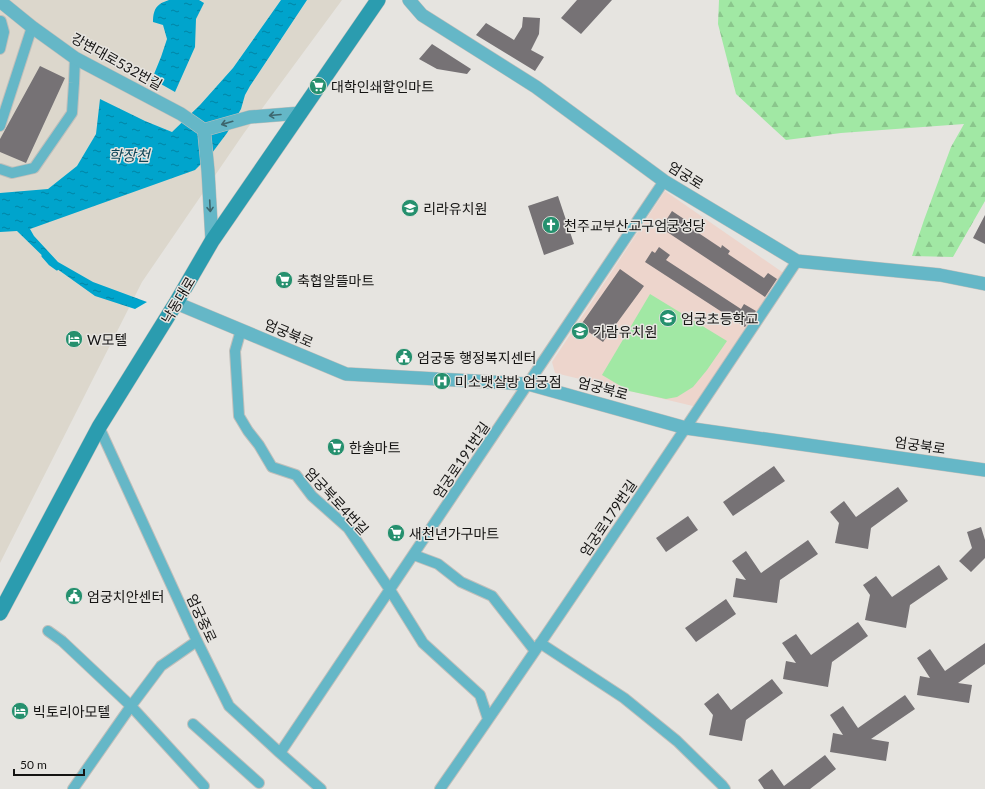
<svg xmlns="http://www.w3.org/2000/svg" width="985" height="789" viewBox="0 0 985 789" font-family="Lato,'Noto Sans KR',sans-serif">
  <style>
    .built { fill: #dcd7cc }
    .education { fill: #edd5cc }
    .forest { fill: url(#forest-firs) }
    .garden { fill: #a1e8a4 }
    .water { fill: url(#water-ripples) }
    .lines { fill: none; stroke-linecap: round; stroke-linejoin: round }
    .stream { stroke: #00a4cc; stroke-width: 3 }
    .building { fill: #767275 }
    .minor-casing { stroke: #c0bfbb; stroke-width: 12 }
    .tertiary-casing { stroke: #c0bfbb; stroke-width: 14 }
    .secondary-casing { stroke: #c0bfbb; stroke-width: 16 }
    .minor { stroke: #65b7c7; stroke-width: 10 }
    .tertiary { stroke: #65b7c7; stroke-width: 13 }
    .secondary { stroke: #2b9caf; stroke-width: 15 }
    .oneway { stroke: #3d666d }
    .labels { text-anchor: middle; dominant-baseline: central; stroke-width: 3; stroke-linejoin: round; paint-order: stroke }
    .street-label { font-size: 14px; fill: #151413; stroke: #e6e4e0 }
    .poi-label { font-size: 14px; fill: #151413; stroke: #e6e4e0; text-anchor: start }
    .water-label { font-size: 15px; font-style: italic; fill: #0f4657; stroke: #e6e4e0 }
  </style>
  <defs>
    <pattern id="forest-firs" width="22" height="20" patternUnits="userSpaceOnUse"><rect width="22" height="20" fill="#a1e8a4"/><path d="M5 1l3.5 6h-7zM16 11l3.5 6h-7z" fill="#8ac68c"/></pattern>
    <pattern id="water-ripples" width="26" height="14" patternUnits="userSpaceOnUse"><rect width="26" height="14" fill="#00a4cc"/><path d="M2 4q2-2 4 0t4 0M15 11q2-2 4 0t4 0" fill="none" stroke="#0184a4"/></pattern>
  </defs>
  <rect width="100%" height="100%" fill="#e6e4e0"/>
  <path class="built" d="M0,0H342L244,133L142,282L0,563Z"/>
  <path class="education" d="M665,191L785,274L697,407L555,373L552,362Z"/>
  <path class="forest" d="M719,0H985V201L953,257L912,256L924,220L951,147L964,124L841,133L786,140L736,94L718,24Z"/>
  <path class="garden" d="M650,294L727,341L707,370L693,387L677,397L666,399L629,391L602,375Z"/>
  <path class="water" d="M169,0H199L204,3L196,19L195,47L175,92L152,79L161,57L167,39L163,25L153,22C153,15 154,8 160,4C162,2 167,1 169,0Z
    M281,0H307L250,86L245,95L241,109L227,133L212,153L195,170L30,229L34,236L58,262L93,282L147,302L135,309L95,296L53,266L17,231L0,232V193L48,189L77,166L96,134L100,99L145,121L172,132L200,105L233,68Z"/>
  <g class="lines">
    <path class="stream" d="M43,256L50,264L57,269"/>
  </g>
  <path class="building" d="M577,0H612L581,34L561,18Z
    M523,17L540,18L539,34L531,50L544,57L535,71L476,35L486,23L514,40L522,27Z
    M432,44L471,69L467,74L437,69L419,59Z
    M40,66L65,78L26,163L0,152V139Z
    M558,196L574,244L544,255L528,206Z
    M672,211L690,223L688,226L721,248L722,245L730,251L728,254L764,278L768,273L777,279L765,297L661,228Z
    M985,215V244L973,238Z
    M659,247L670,255L666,260L741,309L744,304L756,311L745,327L645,262L652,251L655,253Z
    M620,269L644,286L603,342L580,326Z
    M774,466L785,481L733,516L723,502Z
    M898,487L908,501L871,528L868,549L835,543L839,523L830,512L844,501L856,517Z
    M688,516L698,530L666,552L656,538Z
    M981,527L985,540V558L971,572L959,561L972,548L967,532Z
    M808,540L818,554L780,580L777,603L733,597L736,578L746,580L732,561L746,551L761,573Z
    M939,565L948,579L910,605L906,628L865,620L870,595L863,585L876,576L892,597Z
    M726,599L736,614L696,642L685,628Z
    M858,622L868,636L832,662L828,687L783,679L786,661L796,663L782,643L796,634L811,655Z
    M985,643V664L958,683L972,685L969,703L917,695L920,676L930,678L917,658L930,649L945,671Z
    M772,679L783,693L746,720L742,741L709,735L713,715L704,704L718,693L731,710Z
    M905,695L915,709L871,739L889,742L886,761L830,752L833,733L843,735L830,715L843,706L858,728Z
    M825,755L836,769L810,789H764L758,780L772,769L784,786Z"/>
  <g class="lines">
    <defs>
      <path id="minor" d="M0,49L4,32L1,21
        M0,126L32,27
        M0,169L12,173L34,168L72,113L74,83L75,58
        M241,330L235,351L239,416L248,431L259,445L272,467L296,475L312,496L348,528L390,590L423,643L480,695L488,719
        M99,427L197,641L229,706L280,753L321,789
        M414,555L438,564L461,582L492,596L535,651
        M48,631L62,641L131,706L204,786
        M540,643L624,698L677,741L722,785L725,789
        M193,724L259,783
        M280,753L664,181
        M73,789L131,706L161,666L197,641
        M440,789C561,615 679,438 797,261"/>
      <path id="tertiary" d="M409,0L422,15L536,87L664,181L797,261L940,275L985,284
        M0,1L32,27L75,58L181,114L204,130L208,171L212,241
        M204,130L250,117L301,113
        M176,303L346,374L528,384L686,428L985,470"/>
      <path id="secondary" d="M0,613L99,427L176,303L212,241L378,0"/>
    </defs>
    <use href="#minor" class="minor-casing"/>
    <use href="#tertiary" class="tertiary-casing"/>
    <use href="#secondary" class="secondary-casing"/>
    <use href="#minor" class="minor"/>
    <use href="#tertiary" class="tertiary"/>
    <use href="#secondary" class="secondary"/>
  </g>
  <defs><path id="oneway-shaft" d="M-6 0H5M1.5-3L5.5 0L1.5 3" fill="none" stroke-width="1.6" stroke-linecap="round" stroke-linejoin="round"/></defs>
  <g class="oneway">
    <use href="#oneway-shaft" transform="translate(275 115) rotate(175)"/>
    <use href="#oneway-shaft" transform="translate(227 123) rotate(164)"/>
    <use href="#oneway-shaft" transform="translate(210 206) rotate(87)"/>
  </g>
  <defs>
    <symbol id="supermarket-disc" viewBox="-11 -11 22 22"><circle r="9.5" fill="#25906e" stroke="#e6e4e0"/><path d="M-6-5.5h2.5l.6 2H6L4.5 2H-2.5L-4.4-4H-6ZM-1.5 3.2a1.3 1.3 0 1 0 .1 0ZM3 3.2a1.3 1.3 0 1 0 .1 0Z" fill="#fff"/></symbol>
    <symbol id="school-disc" viewBox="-11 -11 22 22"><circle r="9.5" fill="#25906e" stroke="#e6e4e0"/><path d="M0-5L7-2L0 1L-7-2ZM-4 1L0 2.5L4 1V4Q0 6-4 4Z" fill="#fff"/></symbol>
    <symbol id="church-disc" viewBox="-11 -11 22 22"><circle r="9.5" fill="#25906e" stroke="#e6e4e0"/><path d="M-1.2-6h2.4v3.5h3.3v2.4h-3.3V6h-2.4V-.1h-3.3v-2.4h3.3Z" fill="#fff"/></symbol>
    <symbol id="hotel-disc" viewBox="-11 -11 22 22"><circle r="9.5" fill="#25906e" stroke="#e6e4e0"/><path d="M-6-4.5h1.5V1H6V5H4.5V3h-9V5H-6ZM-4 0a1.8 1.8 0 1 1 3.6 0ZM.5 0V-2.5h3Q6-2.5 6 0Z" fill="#fff"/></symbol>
    <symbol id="civic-disc" viewBox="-11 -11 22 22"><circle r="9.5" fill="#25906e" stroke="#e6e4e0"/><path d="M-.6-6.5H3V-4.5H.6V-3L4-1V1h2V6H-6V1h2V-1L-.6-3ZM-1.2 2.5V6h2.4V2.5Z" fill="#fff"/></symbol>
    <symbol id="hospital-disc" viewBox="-11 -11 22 22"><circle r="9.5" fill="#25906e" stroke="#e6e4e0"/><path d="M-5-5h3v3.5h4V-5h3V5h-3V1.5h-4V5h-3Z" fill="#fff"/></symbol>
  </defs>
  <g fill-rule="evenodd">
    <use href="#supermarket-disc" x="308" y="76" width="20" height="20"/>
    <use href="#school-disc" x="400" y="198" width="20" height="20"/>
    <use href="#church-disc" x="541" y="215" width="20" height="20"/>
    <use href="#supermarket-disc" x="274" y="270" width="20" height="20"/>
    <use href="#school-disc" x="658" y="308" width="20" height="20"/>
    <use href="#school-disc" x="570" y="321" width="20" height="20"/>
    <use href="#hotel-disc" x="64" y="329" width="20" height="20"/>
    <use href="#civic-disc" x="394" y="347" width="20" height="20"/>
    <use href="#hospital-disc" x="432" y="371" width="20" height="20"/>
    <use href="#supermarket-disc" x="326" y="437" width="20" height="20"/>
    <use href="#supermarket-disc" x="386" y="523" width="20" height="20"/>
    <use href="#civic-disc" x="64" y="586" width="20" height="20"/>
    <use href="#hotel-disc" x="10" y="701" width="20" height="20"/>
  </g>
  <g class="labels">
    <g class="street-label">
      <text transform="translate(117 61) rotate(29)">강변대로532번길</text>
      <text transform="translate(686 175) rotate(32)">엄궁로</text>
      <text transform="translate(178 300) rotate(-59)">낙동대로</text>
      <text transform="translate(289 333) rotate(23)">엄궁북로</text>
      <text transform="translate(603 388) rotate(15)">엄궁북로</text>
      <text transform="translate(920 445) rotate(8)">엄궁북로</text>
      <text transform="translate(461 460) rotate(-56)">엄궁로191번길</text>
      <text transform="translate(337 501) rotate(47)">엄궁북로4번길</text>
      <text transform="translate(608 518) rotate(-56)">엄궁로179번길</text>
      <text transform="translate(202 618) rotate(65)">엄궁중로</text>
    </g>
    <g class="poi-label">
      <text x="331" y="86">대학인쇄할인마트</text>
      <text x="423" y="208">리라유치원</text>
      <text x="564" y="225">천주교부산교구엄궁성당</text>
      <text x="297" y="280">축협알뜰마트</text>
      <text x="681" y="318">엄궁초등학교</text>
      <text x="593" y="331">가람유치원</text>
      <text x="87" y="339">W모텔</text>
      <text x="417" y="357">엄궁동 행정복지센터</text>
      <text x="455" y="381">미소뱃살방 엄궁점</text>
      <text x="349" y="447">한솔마트</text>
      <text x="409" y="533">새천년가구마트</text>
      <text x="87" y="596">엄궁치안센터</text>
      <text x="33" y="711">빅토리아모텔</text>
    </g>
    <g class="water-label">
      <text x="129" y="155">학장천</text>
    </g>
  </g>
  <path d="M14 769v6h70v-6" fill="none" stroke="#151413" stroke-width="2"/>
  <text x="20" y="769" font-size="12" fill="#151413" stroke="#e6e4e0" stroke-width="3" paint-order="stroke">50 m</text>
</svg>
